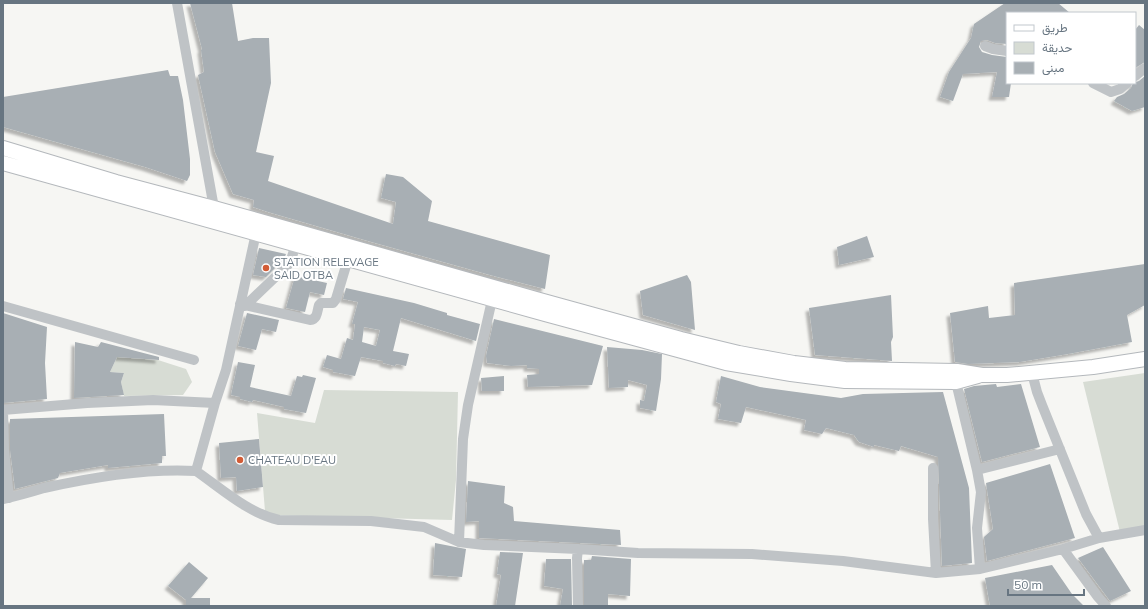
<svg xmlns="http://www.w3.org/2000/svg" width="1148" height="609" viewBox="0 0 1148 609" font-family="Mulish,Vazirmatn,sans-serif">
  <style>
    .green { fill: #d7dcd4 }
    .building { fill: #a8afb4; fill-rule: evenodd; filter: url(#shadow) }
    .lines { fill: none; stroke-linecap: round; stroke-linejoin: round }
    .secondary-casing { stroke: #b4b8bc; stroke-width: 16 }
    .minor { stroke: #bfc3c6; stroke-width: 10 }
    .secondary { stroke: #fff; stroke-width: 14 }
    .poi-dot { fill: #d25c36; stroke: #fff; stroke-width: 1.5 }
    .labels { text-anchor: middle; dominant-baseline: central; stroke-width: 4; stroke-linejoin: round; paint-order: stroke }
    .poi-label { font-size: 11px; fill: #677581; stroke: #fff; text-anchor: start }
  </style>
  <defs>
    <filter id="shadow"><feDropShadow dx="-3.5" dy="3.5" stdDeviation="1" flood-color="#0004"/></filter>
  </defs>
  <rect width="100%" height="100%" fill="#f6f6f3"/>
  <path class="green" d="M117,357L158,360L186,369L192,382L183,395L124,396L121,382L124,373L110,372Z
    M1145,373V529L1120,532L1083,382Z
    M324,390L458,392L456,480L452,520L269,515L265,511L257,413L315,423Z"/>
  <path class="building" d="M190,3H232L238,41L253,38H269L271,83L256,152L274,156L268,181L393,224L396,202L381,198L386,174L403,177L432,201L428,221L550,255L545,289L490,275L368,241L268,212L253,207L254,200L233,194L215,152L198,75L204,72L201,50L202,49Z
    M1005,3H1058L1070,13H1007V44L995,43L987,40L981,41L979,47L982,52L992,55L1007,57V83H1011L1009,97H992L997,72L963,74L953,101L940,97L949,72L971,38L974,24Z
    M1139,25L1145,30V62L1135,68V30Z
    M168,70L170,76H178L183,100L190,159V175L187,181L145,167L3,127V97Z
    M1145,76V107L1132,111L1114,101L1117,97L1124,94L1131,88L1133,83L1139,81Z
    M867,236L874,257L839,265L837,247Z
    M259,248L286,254L284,259L266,277L253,275Z
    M1145,264V305L1127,315L1132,342L1068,354L1020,362L968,364L955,362L950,313L988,306L989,318L1015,315L1014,283Z
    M687,275L691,282L695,330L643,315L640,291Z
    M295,276L327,283L324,295L310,292L305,312L286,308Z
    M346,288L414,303L447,313V315L480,324L476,341L401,318L393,351L409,354L406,366L396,364L395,366L383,363V361L361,357L355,376L333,372V370L323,367L327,355L341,359L347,338L353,340L355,324H352L358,302L343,299ZM364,327L380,330L376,346L362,342Z
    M891,295L893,337L891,342L892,361L815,355L809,308Z
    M3,313L47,327L45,363L47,399L3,403Z
    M247,313L279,320L276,332L262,329L256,350L238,346Z
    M494,319L603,346L592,385L528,387L527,375L539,374V369L527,368V365L511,366L487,363L486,356Z
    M75,342L98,347L101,342L159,357V360L117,357L110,372L124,373L121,382L124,395L74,398Z
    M607,347L642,350L662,354L661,379L656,411L640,408V400L644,401L647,385L628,380V387L609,388Z
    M238,362L255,365L250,387L291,396L297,376L302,377L303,375L316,378L306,413L284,409V407L253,400L252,402L240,399V397L231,395Z
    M504,376V391H482L481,378Z
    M721,376L760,387L841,398L863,394L943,392L969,488L972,563L942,566L938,457L901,446L899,451L874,445V447L859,442L854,435L826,428L822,434L804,430L806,420L746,407L741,423L718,419L721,404L716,402Z
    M996,384L997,387L1021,384L1040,447L982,462L964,389L974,386Z
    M164,414L166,456H162V463L108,468V465L60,473L58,478L15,489L10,450V419Z
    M259,439L263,487L237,491L236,477L221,478L219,443Z
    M1050,464L1075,538L987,561L984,537L993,529L986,483Z
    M468,481L505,486L504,503L513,507L514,521L620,530L621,545L479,538V521L466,522Z
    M435,543L466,549L462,577L433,575Z
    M1103,547L1131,591L1110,601L1078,558Z
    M500,552L523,553L515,606H496L501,575L497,574Z
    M592,556L631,559L630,596L608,594V606H584V560H591Z
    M546,559H571L572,606H560L563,589L544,586Z
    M189,562L208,578L191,598H210V606H186V600L168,586Z
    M1052,565L1072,594L1084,606H990L985,578Z"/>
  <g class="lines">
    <defs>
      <path id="secondary" d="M3,148L116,182L214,208L536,299L681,339L739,353L794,363L845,369L957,371L982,375H1007L1093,367L1145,359
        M3,163L545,314L726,363L791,374L845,381L956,382L978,376"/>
    </defs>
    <use href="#secondary" class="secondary-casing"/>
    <path class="minor" d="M177,3L214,208
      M985,46L993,49L1007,51
      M1135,76L1145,68
      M1093,83L1111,92L1120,89L1127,83
      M240,304L310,320C318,319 317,311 319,305L321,303H333L336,299L348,259
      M3,306L194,360
      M245,306L290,263L296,244
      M1032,373L1037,392L1042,405L1086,514L1099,538
      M956,382L977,470L1060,449
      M3,410L87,403L153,400L215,403L226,370L256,233
      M3,410L4,450L9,498
      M933,468V519L936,573
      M977,470L981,492L977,528L980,569
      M196,471C222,489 248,513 279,520L371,521L424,527L459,542L484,545L578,549L638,553L752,554L843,561L936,573L980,569L1063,549L1099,538L1145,530
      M3,499C17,496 31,492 44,488C93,477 146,468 196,471L215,403
      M459,542L463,439L468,405L492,300
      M578,549L577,558L578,606
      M1063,549L1098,597L1106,606"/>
    <use href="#secondary" class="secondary"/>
  </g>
  <g class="poi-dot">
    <circle cx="266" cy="268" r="4"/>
    <circle cx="240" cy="460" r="4"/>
  </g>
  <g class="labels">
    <g class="poi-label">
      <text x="274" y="262">STATION RELEVAGE<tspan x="274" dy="13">SAID OTBA</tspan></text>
      <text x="248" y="460">CHATEAU D'EAU</text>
    </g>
  </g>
  <rect width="1148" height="609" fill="none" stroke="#677581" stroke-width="8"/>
  <rect x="1006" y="12" width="130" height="72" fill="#ffffff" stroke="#c2c8cd"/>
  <rect x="1014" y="25" width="20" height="6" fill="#ffffff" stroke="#c2c8cd"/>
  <text x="1042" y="32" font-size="12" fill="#677581">طريق</text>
  <rect x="1014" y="42" width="20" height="12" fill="#d7dcd4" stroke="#c2c8cd"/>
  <text x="1042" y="52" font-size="12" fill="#677581">حديقة</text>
  <rect x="1014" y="62" width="20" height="12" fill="#a8afb4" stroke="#c2c8cd"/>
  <text x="1042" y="72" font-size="12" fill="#677581">مبنى</text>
  <path d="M1008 589v6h76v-6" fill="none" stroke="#677581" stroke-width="2"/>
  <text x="1014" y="589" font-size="12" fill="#677581" stroke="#ffffff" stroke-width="3" paint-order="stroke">50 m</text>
</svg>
